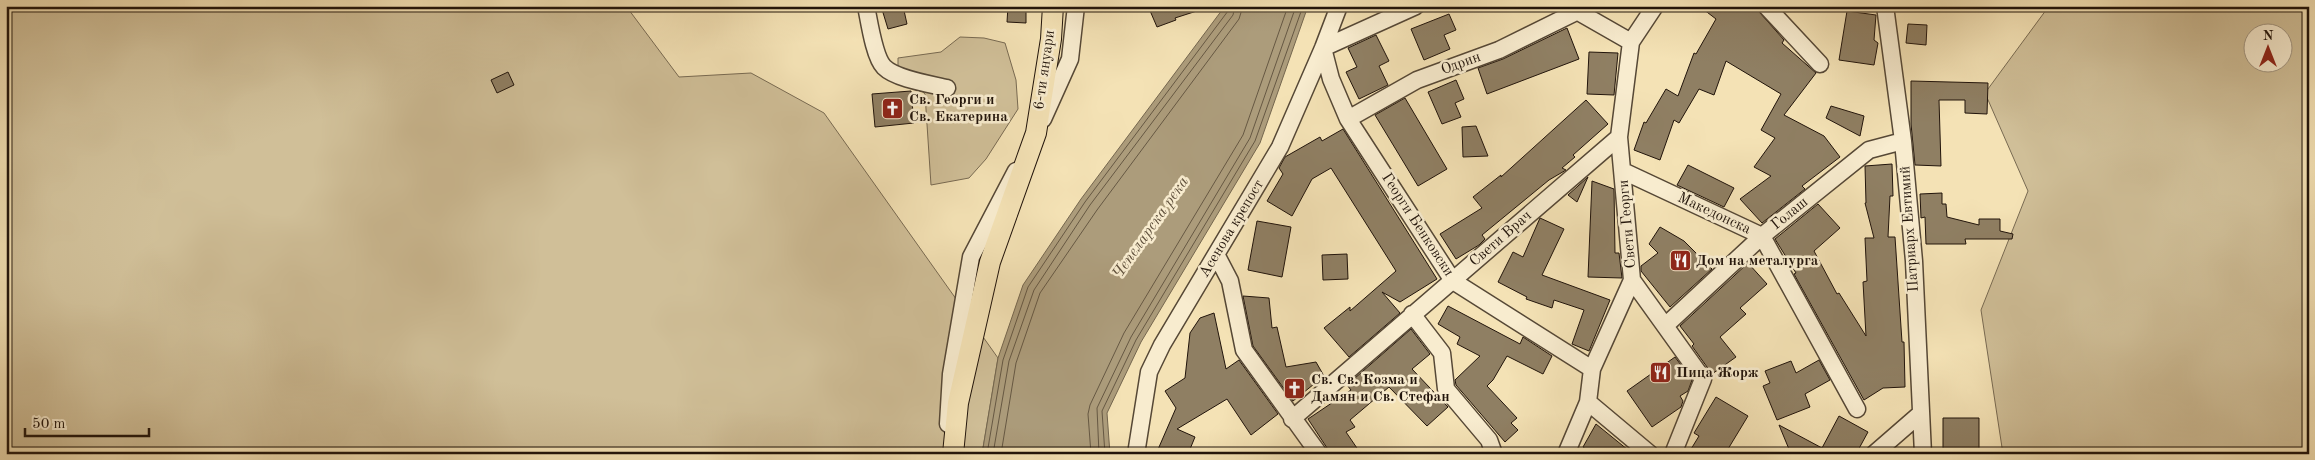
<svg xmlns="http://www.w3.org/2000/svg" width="2315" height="460" viewBox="0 0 2315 460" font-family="'Old Standard TT',serif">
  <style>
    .green { fill: #d0bf98; stroke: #786a52; fill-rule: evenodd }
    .water { fill: #ac9c7b; stroke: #74664e }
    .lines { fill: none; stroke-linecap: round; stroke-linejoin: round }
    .shore { stroke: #665843; stroke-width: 1 }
    .building { fill: #8f7f63; stroke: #21140b }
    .minor-casing { stroke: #564836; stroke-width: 19 }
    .major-casing { stroke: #21140b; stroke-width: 22 }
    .minor { stroke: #f8eccf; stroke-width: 16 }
    .major { stroke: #f4e2b5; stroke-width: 20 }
    .labels { text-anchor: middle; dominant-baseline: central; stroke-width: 5; stroke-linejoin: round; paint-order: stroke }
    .street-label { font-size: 15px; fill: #21140b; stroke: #f8eccf }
    .poi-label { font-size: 15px; font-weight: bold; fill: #21140b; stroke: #f8eccf; text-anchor: start }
    .water-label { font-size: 16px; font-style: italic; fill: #60513d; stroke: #f8eccf }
  </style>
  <rect width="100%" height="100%" fill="#f4e2b5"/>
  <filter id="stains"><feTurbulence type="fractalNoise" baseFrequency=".004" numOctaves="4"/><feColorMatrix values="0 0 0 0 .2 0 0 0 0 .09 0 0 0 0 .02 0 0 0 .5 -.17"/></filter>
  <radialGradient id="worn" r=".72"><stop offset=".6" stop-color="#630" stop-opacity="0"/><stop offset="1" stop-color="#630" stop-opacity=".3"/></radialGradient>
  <path class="green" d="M6,6H626L679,77L751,73L824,113L998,358L982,454H6Z
    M2049,6H2309V454H2003L1981,310L2028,191L1985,93ZM2252,32H2282V62H2252Z
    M960,37L984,38L1005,43L1016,80L1018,109L986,159L969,178L931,185L925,94L898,70V58L941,52Z"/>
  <path class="water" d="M1225,6H1308L1260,143L1141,342L1107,413L1110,454H982L998,358L1023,285L1081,199Z"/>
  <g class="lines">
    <path class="shore" d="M987,454L1003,360L1028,287L1085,202L1228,11L1229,6
      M993,454L1009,361L1034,290L1090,205L1233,15L1235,6
      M1001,454L1016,363L1040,293L1097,210L1239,19L1243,6
      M1091,454L1088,414L1090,405L1124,333L1243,135L1288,6
      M1099,454L1097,408L1131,337L1250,138L1296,6
      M1105,454L1102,411L1136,340L1255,141L1303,6"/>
  </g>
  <path class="building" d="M881,6H903L907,24L888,29Z
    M1008,6H1026V23L1007,22Z
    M1148,6H1202L1203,9L1175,18L1176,20L1157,27Z
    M1699,6H1754L1784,40L1782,43L1816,73L1784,115L1824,136L1840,157L1802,186L1805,189L1762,223L1740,199L1771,176L1754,167L1775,138L1761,130L1781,94L1726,61L1714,95L1699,89L1679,123L1674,120L1660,160L1634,150L1644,122L1646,123L1666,89L1678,96L1694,53L1696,54L1716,19Z
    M1847,11L1876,15L1874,40L1878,43L1874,65L1839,60Z
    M1449,14L1456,30L1444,35L1450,49L1424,60L1411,29Z
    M1908,24L1927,25L1926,45L1906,43Z
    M1567,28L1579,59L1487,94L1478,68L1503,59Z
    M1376,35L1389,61L1379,66L1388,85L1359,99L1346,72L1357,67L1348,48Z
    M1589,52L1618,53L1614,95L1587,94Z
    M508,72L514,85L497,93L491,80Z
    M1456,80L1464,99L1455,103L1461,117L1442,124L1428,92Z
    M1911,81L1988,83L1987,114L1965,113V100H1939L1941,166L1915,165L1911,124Z
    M911,91L914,123L875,127L872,94Z
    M1405,98L1447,169L1418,186L1375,115Z
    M1586,100L1608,124L1573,155L1575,157L1562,168L1566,170L1549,180L1482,235L1485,239L1479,245L1456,259L1440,234L1482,208L1473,197L1501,175V177Z
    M1831,106L1864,116L1860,136L1826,118Z
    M1476,126L1488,156L1463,157L1462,127Z
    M1343,129L1437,279L1400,302L1382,292L1400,313L1349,357L1324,328L1350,307V311L1396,271L1331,168L1312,179L1292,216L1267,201L1283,174L1279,168L1285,157L1320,137L1322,141Z
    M1892,164L1893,196H1890L1888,237H1895L1902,342H1904L1905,387L1883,388L1864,400L1794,274L1796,273L1775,239L1818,204L1840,228L1814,251L1837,294L1839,293L1866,336L1863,282L1867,281L1865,238H1874L1865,203H1866L1865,166Z
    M1688,165L1734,188L1724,207L1677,185Z
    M1588,177L1577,202L1568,195Z
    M1592,181L1614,189L1615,253H1619L1622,278L1588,277Z
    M1942,193V204H1946L1947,217L1979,225V219H2000V231L2013,234L2012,239H1965L1966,244H1926L1925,217L1921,218L1920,194Z
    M1540,218L1564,229L1542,275L1610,300L1589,351L1572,344L1584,310L1554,300L1552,308L1526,299L1527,297L1498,282L1513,252L1523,257Z
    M1257,221L1291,227L1282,277L1248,270Z
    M1660,227L1684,241L1712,269L1670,307L1641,271V266L1658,253L1649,244Z
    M1347,254L1348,279L1323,280L1322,255Z
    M1748,263L1767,284L1740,308L1746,314L1720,337L1736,357L1712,374L1692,346L1694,344L1680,326Z
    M1243,296L1269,298L1272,328L1277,327L1286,367L1316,362L1324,376L1293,401L1253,346Z
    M1448,306L1520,344L1523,337L1552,356L1543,374L1507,356L1493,380L1487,386L1517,418L1511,423L1518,430L1505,442L1456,385L1455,380L1480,356L1457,344L1460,337L1438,324Z
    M1214,313L1226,369L1239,360L1278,414L1251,435L1227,399L1177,429L1195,437L1188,454H1156L1176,408L1165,391L1185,378L1190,333L1200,318Z
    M1411,329L1430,354L1412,369L1448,407L1427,426L1389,387L1350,420L1355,427L1346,432L1361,454H1331L1308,419L1351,390L1347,385Z
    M1675,357L1692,380L1688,391L1680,396L1683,401L1681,407L1652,427L1627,391Z
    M1819,360L1830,380L1805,394L1810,407L1777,420L1763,386L1770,383L1765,371L1791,361L1796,373Z
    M1716,397L1748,416L1725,454H1688L1699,436L1694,433Z
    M1839,416L1868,432L1856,454H1791L1779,425L1822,448Z
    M1943,418H1979V454H1943Z
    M1596,424L1633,454H1592L1583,447Z"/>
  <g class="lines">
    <defs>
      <path id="minor" d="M866,6C869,20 874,57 884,67C896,79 930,84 947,88
        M1416,6L1323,48L1331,79L1348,119L1453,281L1592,369
        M1568,6L1631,42
        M1766,6L1820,64
        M1885,6L1903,141L1914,261L1923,454
        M1043,119L1070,59L1076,6
        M1348,119L1417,80L1499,50L1576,12
        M1623,171L1762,236L1857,409
        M1217,256L1230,281L1244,350L1319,454
        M1632,280L1703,379L1673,454
        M1412,314L1442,353L1446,389L1489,440L1494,454
        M1665,326L1762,236L1869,150L1903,141
        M1588,402L1650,454
        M1292,419L1619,137
        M948,424L951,374L971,257L1016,171
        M1136,454L1149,372L1162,345L1280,147L1323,48L1339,6
        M1566,454L1588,402L1592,369L1632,280L1619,137L1631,42L1655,6
        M1874,454L1920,414"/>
      <path id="major" d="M953,454L958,403L990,262L1036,133L1051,39L1053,6"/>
    </defs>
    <use href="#minor" class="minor-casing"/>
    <use href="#major" class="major-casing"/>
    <use href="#minor" class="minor"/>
    <use href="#major" class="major"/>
  </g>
  <defs>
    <symbol id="church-square" viewBox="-11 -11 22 22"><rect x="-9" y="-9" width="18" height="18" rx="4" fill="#8f2418" stroke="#f8eccf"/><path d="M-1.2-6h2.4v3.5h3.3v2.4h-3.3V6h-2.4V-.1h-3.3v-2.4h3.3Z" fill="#fff"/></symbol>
    <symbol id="restaurant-square" viewBox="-11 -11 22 22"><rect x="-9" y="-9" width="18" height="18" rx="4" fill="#8f2418" stroke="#f8eccf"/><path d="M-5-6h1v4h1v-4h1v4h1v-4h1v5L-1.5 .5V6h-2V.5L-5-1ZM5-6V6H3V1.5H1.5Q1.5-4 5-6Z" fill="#fff"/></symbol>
  </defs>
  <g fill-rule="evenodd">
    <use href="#church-square" x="880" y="96" width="25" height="25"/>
    <use href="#restaurant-square" x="1668" y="248" width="25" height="25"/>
    <use href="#restaurant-square" x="1648" y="360" width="25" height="25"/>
    <use href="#church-square" x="1282" y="376" width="25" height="25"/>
  </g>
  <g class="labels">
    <g class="street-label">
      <text transform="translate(1461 64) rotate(-20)">Одрин</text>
      <text transform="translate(1045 70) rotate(-82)">6-ти януари</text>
      <text transform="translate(1714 214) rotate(25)">Македонска</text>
      <text transform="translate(1790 214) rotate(-39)">Голаш</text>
      <text transform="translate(1628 224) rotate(-95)">Свети Георги</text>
      <text transform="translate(1417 225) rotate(57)">Георги Бенковски</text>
      <text transform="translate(1232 229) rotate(-59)">Асенова крепост</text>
      <text transform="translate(1910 229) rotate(-94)">Патриарх Евтимий</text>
      <text transform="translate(1501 239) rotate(-41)">Свети Врач</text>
    </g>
    <g class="poi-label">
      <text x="909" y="100">Св. Георги и<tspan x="909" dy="17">Св. Екатерина</tspan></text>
      <text x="1696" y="261">Дом на металурга</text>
      <text x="1676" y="373">Пица Жорж</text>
      <text x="1311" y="380">Св. Св. Козма и<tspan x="1311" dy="17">Дамян и Св. Стефан</tspan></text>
    </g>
    <g class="water-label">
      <text transform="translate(1151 228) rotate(-55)">Чепеларска река</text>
    </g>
  </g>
  <rect width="2315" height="460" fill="none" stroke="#f4e2b5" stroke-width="25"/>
  <rect x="8" y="8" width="2300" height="445" fill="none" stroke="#21140b" stroke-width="2.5"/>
  <rect x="12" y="12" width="2290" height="435" fill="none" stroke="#21140b"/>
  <g transform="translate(2268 48)"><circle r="24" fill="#f8eccf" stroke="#a29681"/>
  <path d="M0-4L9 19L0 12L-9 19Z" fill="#8f2418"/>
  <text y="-8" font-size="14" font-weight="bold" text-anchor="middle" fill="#21140b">N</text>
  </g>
  <path d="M25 428v8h124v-8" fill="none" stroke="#21140b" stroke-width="2.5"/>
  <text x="32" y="428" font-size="15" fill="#21140b" stroke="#f8eccf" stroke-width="4" paint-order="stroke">50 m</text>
  <rect width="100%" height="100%" filter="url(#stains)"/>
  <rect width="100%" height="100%" fill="url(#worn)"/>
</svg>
